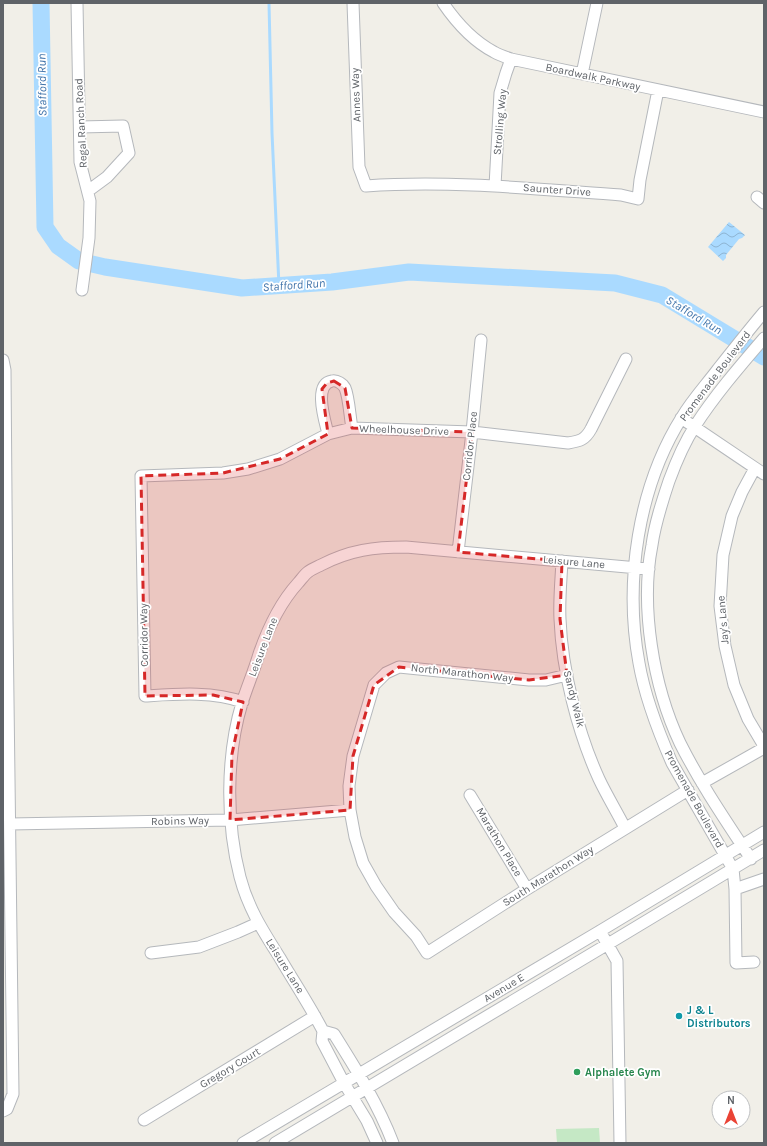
<svg xmlns="http://www.w3.org/2000/svg" width="767" height="1146" viewBox="0 0 767 1146" font-family="Karla,sans-serif">
  <style>
    .pitch { fill: #c5e8c5 }
    .water { fill: url(#water-waves) }
    .lines { fill: none; stroke-linecap: round; stroke-linejoin: round }
    .stream { stroke: #aadaff; stroke-width: 3 }
    .river { stroke: #aadaff; stroke-width: 17 }
    .minor-casing { stroke: #b5b8bc; stroke-width: 13 }
    .minor { stroke: #fff; stroke-width: 11 }
    .marked { fill: #d62828; fill-opacity: 0.2; stroke: #d62828; stroke-width: 3; stroke-dasharray: 8 5; stroke-linejoin: round }
    .culture-dot { fill: #0f9aa8; stroke: #fff; stroke-width: 1.5 }
    .leisure-dot { fill: #2e9e5b; stroke: #fff; stroke-width: 1.5 }
    .labels { text-anchor: middle; dominant-baseline: central; stroke-width: 3.5; stroke-linejoin: round; paint-order: stroke }
    .street-label { font-size: 11px; fill: #5f6368; stroke: #fff }
    .culture-label { font-size: 11px; font-weight: bold; fill: #0d838f; stroke: #fff; text-anchor: start }
    .leisure-label { font-size: 11px; font-weight: bold; fill: #27864d; stroke: #fff; text-anchor: start }
    .water-label { font-size: 12px; font-style: italic; fill: #4174aa; stroke: #fff }
  </style>
  <defs>
    <pattern id="water-waves" width="16" height="10" patternUnits="userSpaceOnUse"><rect width="16" height="10" fill="#aadaff"/><path d="M0 5q4-4 8 0t8 0" fill="none" stroke="#8eb4d2"/></pattern>
  </defs>
  <rect width="100%" height="100%" fill="#f1efe8"/>
  <path class="pitch" d="M599,1128L600,1143H557L556,1129Z"/>
  <path class="water" d="M729,222L745,235L742,238L739,239L726,255V258L723,261L708,247Z"/>
  <g class="lines">
    <path class="stream" d="M269,3L272,133L279,286"/>
    <path class="river" d="M41,3L45,227L58,246L79,261L105,267L242,288L332,282L409,272L615,283L662,295L764,357"/>
    <defs>
      <path id="minor" d="M77,3L80,162L90,201L89,238L82,290
        M353,3L359,167L366,186C450,180 536,189 621,195L638,199L640,180L658,90
        M443,3C456,22 473,41 494,52C499,55 505,57 511,59L764,112
        M582,74L597,3
        M80,127L123,126L129,153L107,177L88,191
        M495,186L500,93L506,73L511,59
        M757,197L764,203
        M3,360L5,370L7,621L13,1094L7,1109L3,1111
        M681,418L764,474
        M328,434C325,421 313,384 332,381C337,380 343,384 345,388C349,397 350,418 352,428
        M755,468L742,492L732,516L723,555L720,606L725,646L734,685L748,719L764,746
        M458,552L472,432L481,340
        M562,561C561,581 559,600 560,619C562,671 578,733 599,779C607,796 617,812 625,828
        M567,675L546,680H529L399,667L386,673L374,685L353,756L349,786L350,810L355,837L363,863L376,886L394,912L416,936L427,953L527,889L688,790
        M243,702C212,691 177,694 145,696L141,476L223,473L248,469L280,459L328,434L352,428L472,432L568,443C580,441 585,440 591,429L626,359
        M702,783L764,748
        M470,795L527,889
        M10,824L230,820L350,810
        M751,859C726,821 700,783 680,743C653,686 640,606 652,545C655,523 662,502 669,481C676,462 684,443 695,426C715,395 740,366 764,338
        M735,889L764,879
        M600,931L617,961L620,1143
        M151,953L199,947L238,932L258,923
        M754,962L736,963L735,889L733,869L672,763C658,731 645,698 639,663C624,582 638,487 682,417C692,400 706,385 718,369C733,350 748,331 764,312
        M323,1031L334,1034C356,1069 378,1104 393,1143
        M144,1120L315,1016
        M243,1143L600,931L764,832
        M275,1143L608,944L764,850
        M377,1143L367,1121L344,1083L322,1041L323,1031C310,1006 294,982 280,958C263,931 248,908 240,877C226,823 226,756 242,703C247,687 254,671 259,654C268,628 279,604 298,583C301,580 304,575 308,572C312,569 317,567 321,565C350,550 374,547 406,547L649,569"/>
    </defs>
    <use href="#minor" class="minor-casing"/>
    <use href="#minor" class="minor"/>
  </g>
  <path class="marked" d="M334,381L345,388L352,428L472,432L458,552L562,561L560,619L567,675L529,680L399,667L374,685L353,756L350,810L230,820L232,754L243,702L213,695L145,696L141,476L223,473L280,459L328,434L322,389L327,383Z"/>
  <circle class="culture-dot" cx="679" cy="1016" r="4"/>
  <circle class="leisure-dot" cx="577" cy="1072" r="4"/>
  <g class="labels">
    <g class="street-label">
      <text transform="translate(593 77) rotate(12)">Boardwalk Parkway</text>
      <text transform="translate(356 95) rotate(-92)">Annes Way</text>
      <text transform="translate(500 122) rotate(-85)">Strolling Way</text>
      <text transform="translate(81 123) rotate(-93)">Regal Ranch Road</text>
      <text transform="translate(557 190) rotate(4)">Saunter Drive</text>
      <text transform="translate(715 376) rotate(-53)">Promenade Boulevard</text>
      <text transform="translate(404 430) rotate(2)">Wheelhouse Drive</text>
      <text transform="translate(470 446) rotate(-84)">Corridor Place</text>
      <text transform="translate(574 562) rotate(5)">Leisure Lane</text>
      <text transform="translate(723 620) rotate(-95)">Jay's Lane</text>
      <text transform="translate(144 635) rotate(-91)">Corridor Way</text>
      <text transform="translate(263 647) rotate(-69)">Leisure Lane</text>
      <text transform="translate(462 673) rotate(6)">North Marathon Way</text>
      <text transform="translate(574 699) rotate(76)">Sandy Walk</text>
      <text transform="translate(694 799) rotate(61)">Promenade Boulevard</text>
      <text transform="translate(180 821) rotate(-1)">Robins Way</text>
      <text transform="translate(499 842) rotate(59)">Marathon Place</text>
      <text transform="translate(548 876) rotate(-32)">South Marathon Way</text>
      <text transform="translate(285 966) rotate(58)">Leisure Lane</text>
      <text transform="translate(504 988) rotate(-31)">Avenue E</text>
      <text transform="translate(230 1068) rotate(-31)">Gregory Court</text>
    </g>
    <g class="culture-label">
      <text x="687" y="1010">J &amp; L<tspan x="687" dy="13">Distributors</tspan></text>
    </g>
    <g class="leisure-label">
      <text x="585" y="1072">Alphalete Gym</text>
    </g>
    <g class="water-label">
      <text transform="translate(42 85) rotate(-91)">Stafford Run</text>
      <text transform="translate(294 285) rotate(-4)">Stafford Run</text>
      <text transform="translate(694 315) rotate(31)">Stafford Run</text>
    </g>
  </g>
  <rect width="767" height="1146" fill="none" stroke="#5f6368" stroke-width="8"/>
  <g transform="translate(731 1110)"><circle r="19" fill="#ffffff" stroke="#bfc1c3"/>
  <path d="M0-3L7 15L0 10L-7 15Z" fill="#ea4335"/>
  <text y="-6" font-size="11" font-weight="bold" text-anchor="middle" fill="#5f6368">N</text>
  </g>
</svg>
